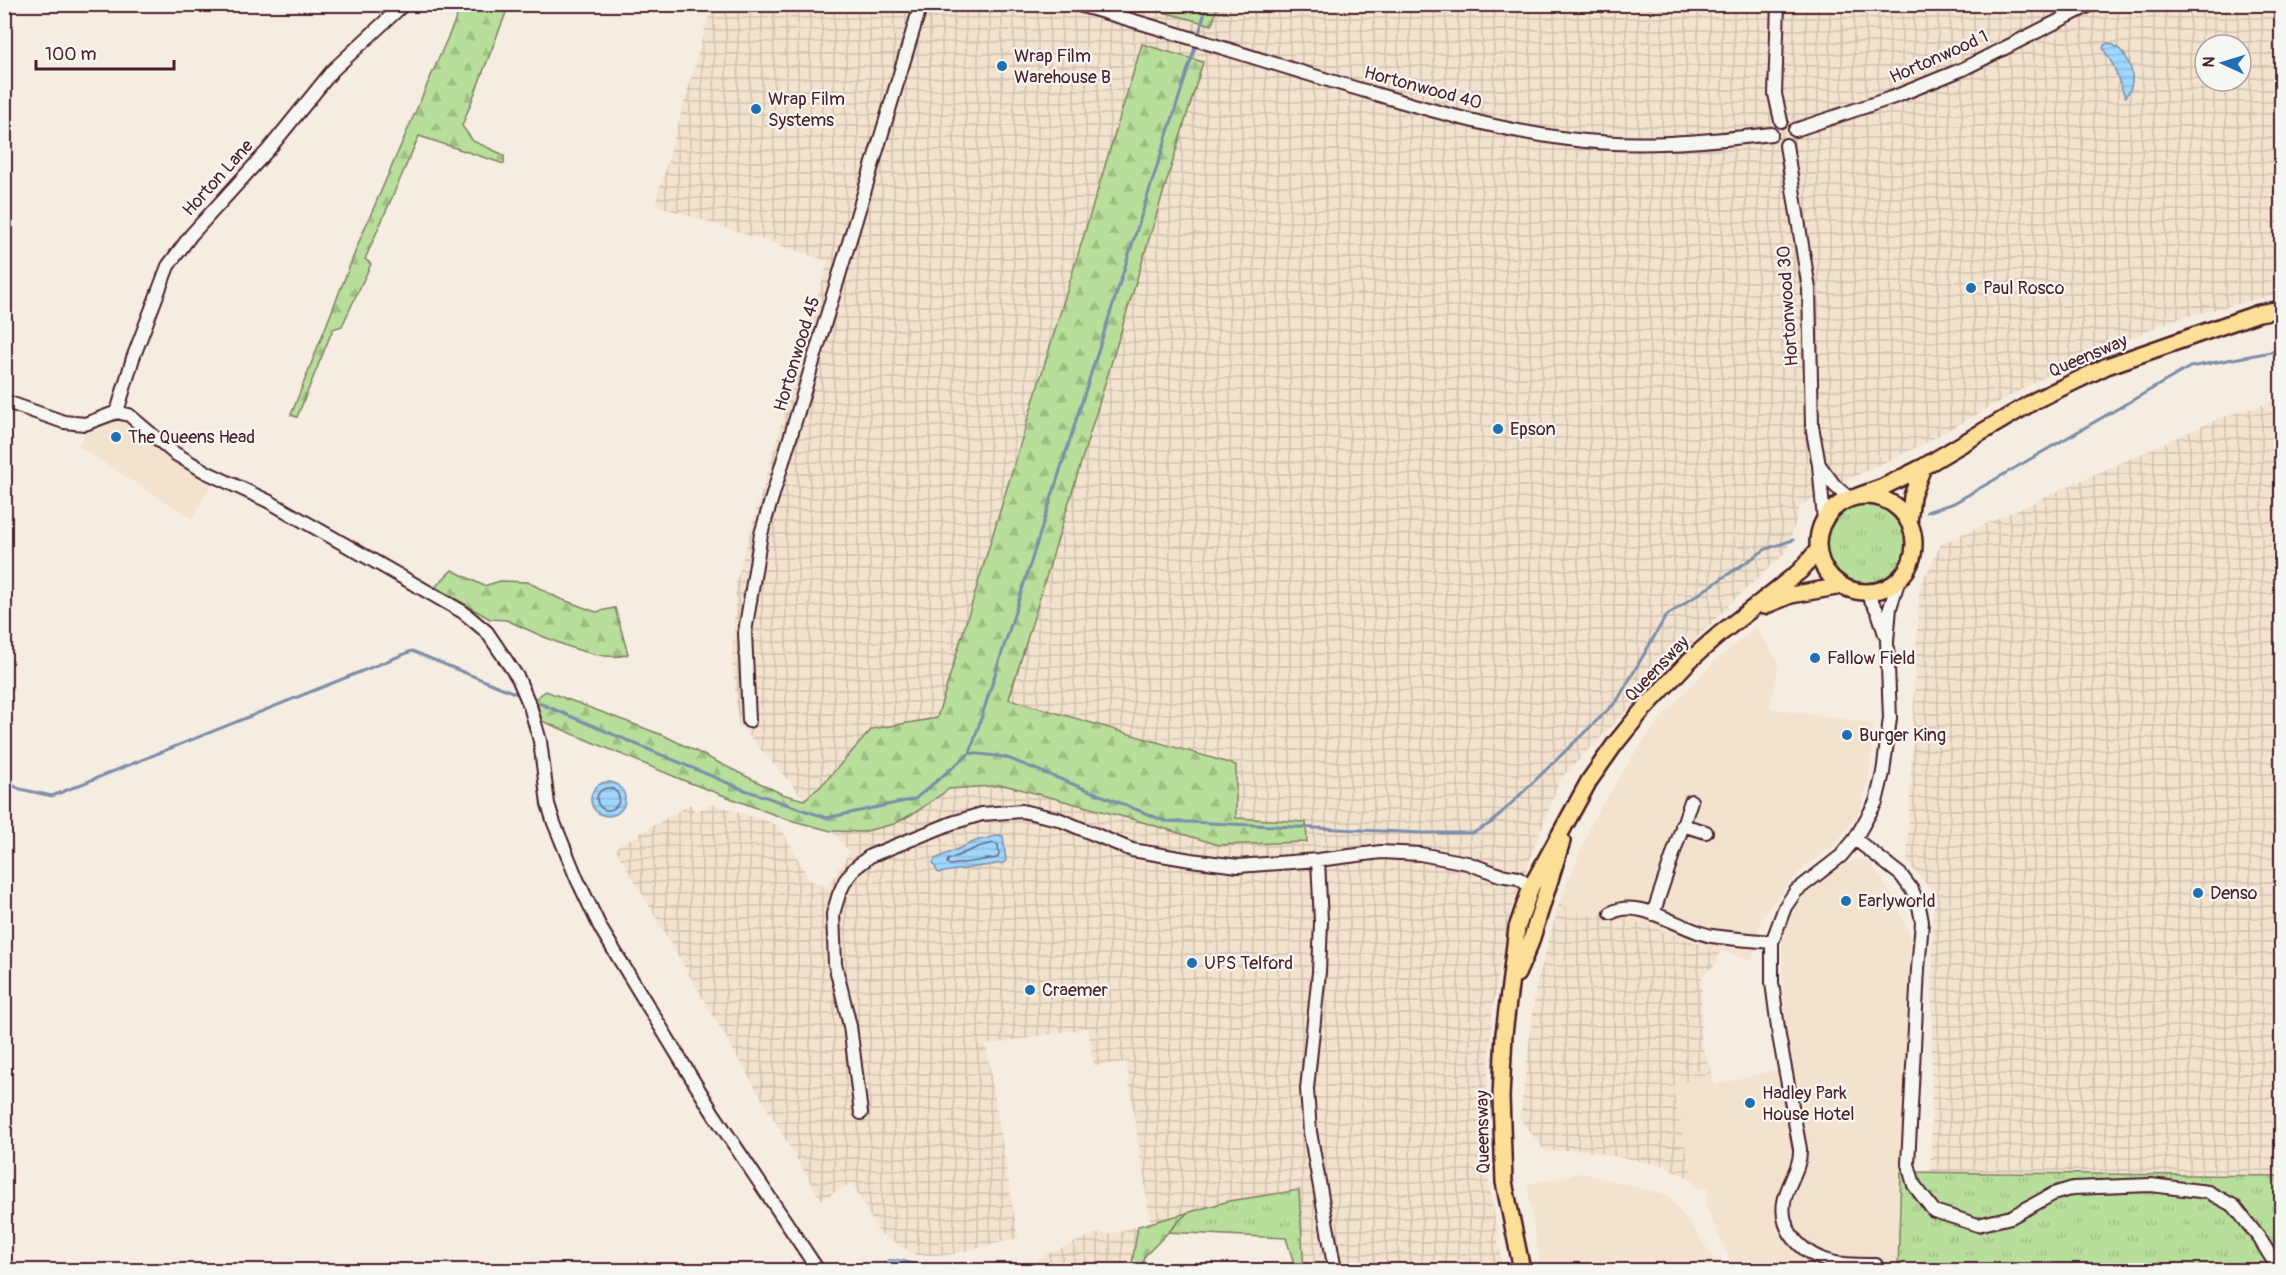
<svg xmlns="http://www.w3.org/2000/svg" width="2286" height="1275" viewBox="0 0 2286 1275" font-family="Pangolin,sans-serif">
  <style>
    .built { fill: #f3e2cd }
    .industrial { fill: url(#industrial-grid); fill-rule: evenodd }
    .grass { fill: url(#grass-tufts); stroke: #807e62; stroke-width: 1.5 }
    .forest { fill: url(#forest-firs); stroke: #807e62; stroke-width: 1.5 }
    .water { fill: url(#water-rules); stroke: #7c8eaa; stroke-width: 1.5 }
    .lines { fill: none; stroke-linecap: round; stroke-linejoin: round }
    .shore { stroke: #6c697f; stroke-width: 1.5 }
    .stream { stroke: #7c8eaa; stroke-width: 3 }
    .minor-casing { stroke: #4a1f2b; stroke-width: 16 }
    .major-casing { stroke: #4a1f2b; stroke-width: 20 }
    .minor { stroke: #f6f6f2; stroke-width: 12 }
    .major { stroke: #fcde96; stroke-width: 15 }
    .poi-dot { fill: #1f6fb2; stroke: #f6f6f2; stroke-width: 2 }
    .labels { text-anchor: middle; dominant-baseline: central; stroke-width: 4.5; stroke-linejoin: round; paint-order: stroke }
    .poi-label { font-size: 18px; fill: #4a1f2b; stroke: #f6f6f2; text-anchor: start }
    .street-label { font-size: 18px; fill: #4a1f2b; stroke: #f6f6f2 }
  </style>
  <defs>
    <pattern id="industrial-grid" width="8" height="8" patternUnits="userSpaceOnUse" patternTransform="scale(1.5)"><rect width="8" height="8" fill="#f3e2cd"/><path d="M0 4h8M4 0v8" fill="none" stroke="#d2c1b0"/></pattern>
    <pattern id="grass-tufts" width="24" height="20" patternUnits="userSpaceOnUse" patternTransform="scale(1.5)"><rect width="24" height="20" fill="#b7de9a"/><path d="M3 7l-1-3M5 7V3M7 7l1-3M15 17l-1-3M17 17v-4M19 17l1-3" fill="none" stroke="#9fbe85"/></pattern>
    <pattern id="forest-firs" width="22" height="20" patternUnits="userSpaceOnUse" patternTransform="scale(1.5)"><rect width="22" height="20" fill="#b7de9a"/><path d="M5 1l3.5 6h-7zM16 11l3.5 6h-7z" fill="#9fbe85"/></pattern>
    <pattern id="water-rules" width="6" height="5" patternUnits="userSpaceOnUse" patternTransform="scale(1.5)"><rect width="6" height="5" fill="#9ed8fe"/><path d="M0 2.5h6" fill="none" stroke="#8ab9da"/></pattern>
  </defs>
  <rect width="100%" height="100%" fill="#f5ede1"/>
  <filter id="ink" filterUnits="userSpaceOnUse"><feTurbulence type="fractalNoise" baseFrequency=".0167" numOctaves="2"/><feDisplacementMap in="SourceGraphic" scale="12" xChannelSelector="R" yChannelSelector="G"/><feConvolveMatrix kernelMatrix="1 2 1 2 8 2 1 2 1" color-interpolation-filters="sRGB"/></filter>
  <g filter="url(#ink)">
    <path class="built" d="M118,415L175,460L212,483L192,519L78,446L86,431L101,426Z
      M1756,627L1779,663L1770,708L1874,724L1869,776L1861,809L1835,845L1803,868L1773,903L1761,919L1752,961L1693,941L1598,918L1559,904L1593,820L1634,754L1664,715L1696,680L1716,660Z
      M1855,859L1865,860L1874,868L1894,898L1910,936L1898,1270H1738L1732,1265L1705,1204L1708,1189L1695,1188L1671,1085L1711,1073L1715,1085L1791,1066L1788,1050L1783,989L1782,944L1786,927L1794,904L1825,877Z
      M1582,1173L1667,1195L1692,1226L1721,1270H1541L1527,1184Z"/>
    <path class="industrial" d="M712,5H2281V293L2172,320L2046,376L1918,447L1861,473L1800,506L1787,551L1729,605L1560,779L1511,910L1493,1006L1483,1144L1503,1270H1304L1298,1190L1229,1201L1151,1224L1126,1062L1094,1066L1088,1028L986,1045L1018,1238L948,1255H916L879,1233L852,1183L821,1200L615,848L691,804L695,812L713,804L779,825L810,881L827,887L850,852L738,723L732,658L736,582L828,261L655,205ZM2205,45H2241V81H2205Z
      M2281,399V1175L1931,1171L1933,892L1907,862L1919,588L1941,544L2218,419Z
      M1559,904L1597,918L1604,911L1720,951L1717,963L1702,976L1701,1042L1711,1073L1672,1086L1693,1180L1665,1166L1577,1149L1546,1152L1520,1119L1536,987Z
      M1138,1226L1131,1270H1027L1044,1256L1094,1234H1112Z"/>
    <path class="grass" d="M1826 544a40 40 0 1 1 80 0a40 40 0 1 1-80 0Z
      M1901,1172L2281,1176V1270H1898Z
      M1299,1190L1304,1270H1296L1286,1238L1168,1232L1187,1213L1229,1201Z"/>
    <path class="forest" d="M1145,4H1218V5L1212,25L1144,7Z
      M433,5H509L462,126L473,141L504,155V164L419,136L365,259L371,264L342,326L333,329L297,417L291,415L361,237L458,14Z
      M1142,44L1203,62L1009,699L1236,765V818L1306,822L1307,842L1219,845L1139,821L1004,785L949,789L916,812L894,824L862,832L831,831L786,819L685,781L542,721L536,698L546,691L665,736L782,794L804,800L821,786L872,729L937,718Z
      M452,570L484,586L500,581L528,582L558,598L596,612L615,608L628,654C599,666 534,632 506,620L490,619L435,587Z
      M1187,1213L1144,1257L1142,1270H1131L1138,1226Z"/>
    <path class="water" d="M2108,43C2128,48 2141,81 2125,97L2113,65L2103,48L2104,45Z
      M591 799a17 17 0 1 1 34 0a17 17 0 1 1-34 0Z
      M1000,835L1003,836L1006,861L1003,863L938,873L933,863L935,859L976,841Z
      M888,1260H902L929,1269L943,1265L964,1263L969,1270H882V1266Z"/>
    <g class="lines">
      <path class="shore" d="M597 799a11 11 0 1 1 22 0a11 11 0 1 1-22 0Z
        M994,843L998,845L999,855L997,858L950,865L947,863L948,860L978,847Z"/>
      <path class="stream" d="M1198,37L1207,4
        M1927,512L1954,503L2190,367L2282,350
        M539,703L742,789L827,818L915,799L970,753L1196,44
        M970,753L1005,757L1165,821L1423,833H1473L1491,823L1617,701L1666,616L1766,549L1793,540
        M4,781L20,789L52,796L412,651L517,694"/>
      <defs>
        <path id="minor" d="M1075,4C1177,32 1277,66 1379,95C1440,113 1504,131 1568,139C1636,148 1703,142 1771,134
          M1778,4L1775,94L1781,121
          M1795,130L1894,97L1963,69L2092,4
          M1786,145L1809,289L1812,426L1819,465L1824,520
          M4,401L64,422L85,424L117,412L129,415L174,453L206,472L268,501L344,544L463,612L487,632L518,678L530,706L540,741L548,804L554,823L577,879L601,929L713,1113L818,1270
          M117,412L133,358L168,266L191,235L269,149L333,70L404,4
          M1820,466L1835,486L1849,498
          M1866,592L1878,612L1885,634
          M749,721L745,632L761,534L921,4
          M1682,825L1706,832
          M1855,839L1901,875L1912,890L1919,906L1922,922L1918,969L1908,1164L1914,1185L1934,1211L1978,1225L2011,1217L2053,1194L2073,1188L2151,1185L2208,1192L2234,1206L2260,1239L2279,1270
          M1318,860L1321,922L1319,972L1307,1089L1310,1132L1335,1270
          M1611,913C1639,896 1682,931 1712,936C1732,939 1752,940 1772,942
          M1653,914L1691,801
          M861,1113L850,1026L835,964L833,914L839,894L845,881L855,868L870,856L952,823L982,814L1022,811L1058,819L1132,850L1191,860L1238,866L1318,860L1381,852L1420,854L1467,863L1500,875L1518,878L1531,887
          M1876,1265C1863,1265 1848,1265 1835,1263C1807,1257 1779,1234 1784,1202C1787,1184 1801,1168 1800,1149L1779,1036L1772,982V942L1785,907L1796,891L1841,856L1855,839L1876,802L1883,773L1890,718L1887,641L1890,608L1899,579"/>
        <path id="major" d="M1858,496L1883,487L1923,467L2036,400L2107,366L2259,313L2282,309
          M1818 544a48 48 0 1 1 96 0a48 48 0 1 1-96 0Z
          M1909,523L1912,496L1923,467
          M1764,606L1791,595L1842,586
          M1517,974L1530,944L1562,841
          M1522,1270L1504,1182L1501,1097L1504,1034L1517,928L1531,887L1589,781L1615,744L1641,712L1690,660L1721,633L1800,571L1818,550"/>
      </defs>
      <use href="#minor" class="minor-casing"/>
      <use href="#major" class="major-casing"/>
      <use href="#minor" class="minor"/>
      <use href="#major" class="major"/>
    </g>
  </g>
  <g class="poi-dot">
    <circle cx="1002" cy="66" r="6"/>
    <circle cx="756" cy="109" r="6"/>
    <circle cx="1971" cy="288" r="6"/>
    <circle cx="1498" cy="429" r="6"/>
    <circle cx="116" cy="437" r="6"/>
    <circle cx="1815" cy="658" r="6"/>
    <circle cx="1847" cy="735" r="6"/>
    <circle cx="2198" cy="893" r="6"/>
    <circle cx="1846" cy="901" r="6"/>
    <circle cx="1192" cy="963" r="6"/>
    <circle cx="1030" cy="990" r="6"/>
    <circle cx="1750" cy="1103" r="6"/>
  </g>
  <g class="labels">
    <g class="poi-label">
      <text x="1014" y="56">Wrap Film<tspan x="1014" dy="21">Warehouse B</tspan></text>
      <text x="768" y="99">Wrap Film<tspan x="768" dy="21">Systems</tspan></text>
      <text x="1983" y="288">Paul Rosco</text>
      <text x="1510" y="429">Epson</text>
      <text x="128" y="437">The Queens Head</text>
      <text x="1827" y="658">Fallow Field</text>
      <text x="1859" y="735">Burger King</text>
      <text x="2210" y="893">Denso</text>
      <text x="1858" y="901">Earlyworld</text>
      <text x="1204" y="963">UPS Telford</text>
      <text x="1042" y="990">Craemer</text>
      <text x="1762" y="1093">Hadley Park<tspan x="1762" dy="21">House Hotel</tspan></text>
    </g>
    <g class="street-label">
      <text transform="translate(1939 57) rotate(-24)">Hortonwood 1</text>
      <text transform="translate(1423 88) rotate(15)">Hortonwood 40</text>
      <text transform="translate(218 178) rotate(-48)">Horton Lane</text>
      <text transform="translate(1788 306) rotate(-94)">Hortonwood 30</text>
      <text transform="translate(797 354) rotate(-73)">Hortonwood 45</text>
      <text transform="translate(2088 356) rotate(-23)">Queensway</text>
      <text transform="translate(1657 669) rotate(-46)">Queensway</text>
      <text transform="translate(1483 1132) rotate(-91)">Queensway</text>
    </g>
  </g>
  <rect width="2286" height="1275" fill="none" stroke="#f6f6f2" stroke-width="24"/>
  <rect x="12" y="12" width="2262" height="1251" fill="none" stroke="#4a1f2b" stroke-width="2" filter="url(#ink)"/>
  <g transform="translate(2223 63) rotate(274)"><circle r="28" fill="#f6f6f2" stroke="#b1a0a2" stroke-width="1.5"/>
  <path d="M0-4.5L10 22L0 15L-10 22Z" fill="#1f6fb2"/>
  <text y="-9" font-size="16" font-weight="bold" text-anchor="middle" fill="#4a1f2b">N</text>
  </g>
  <path d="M36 60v9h138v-9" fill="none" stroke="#4a1f2b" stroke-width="3"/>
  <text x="45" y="60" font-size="18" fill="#4a1f2b" stroke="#f6f6f2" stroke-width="4.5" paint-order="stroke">100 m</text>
</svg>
